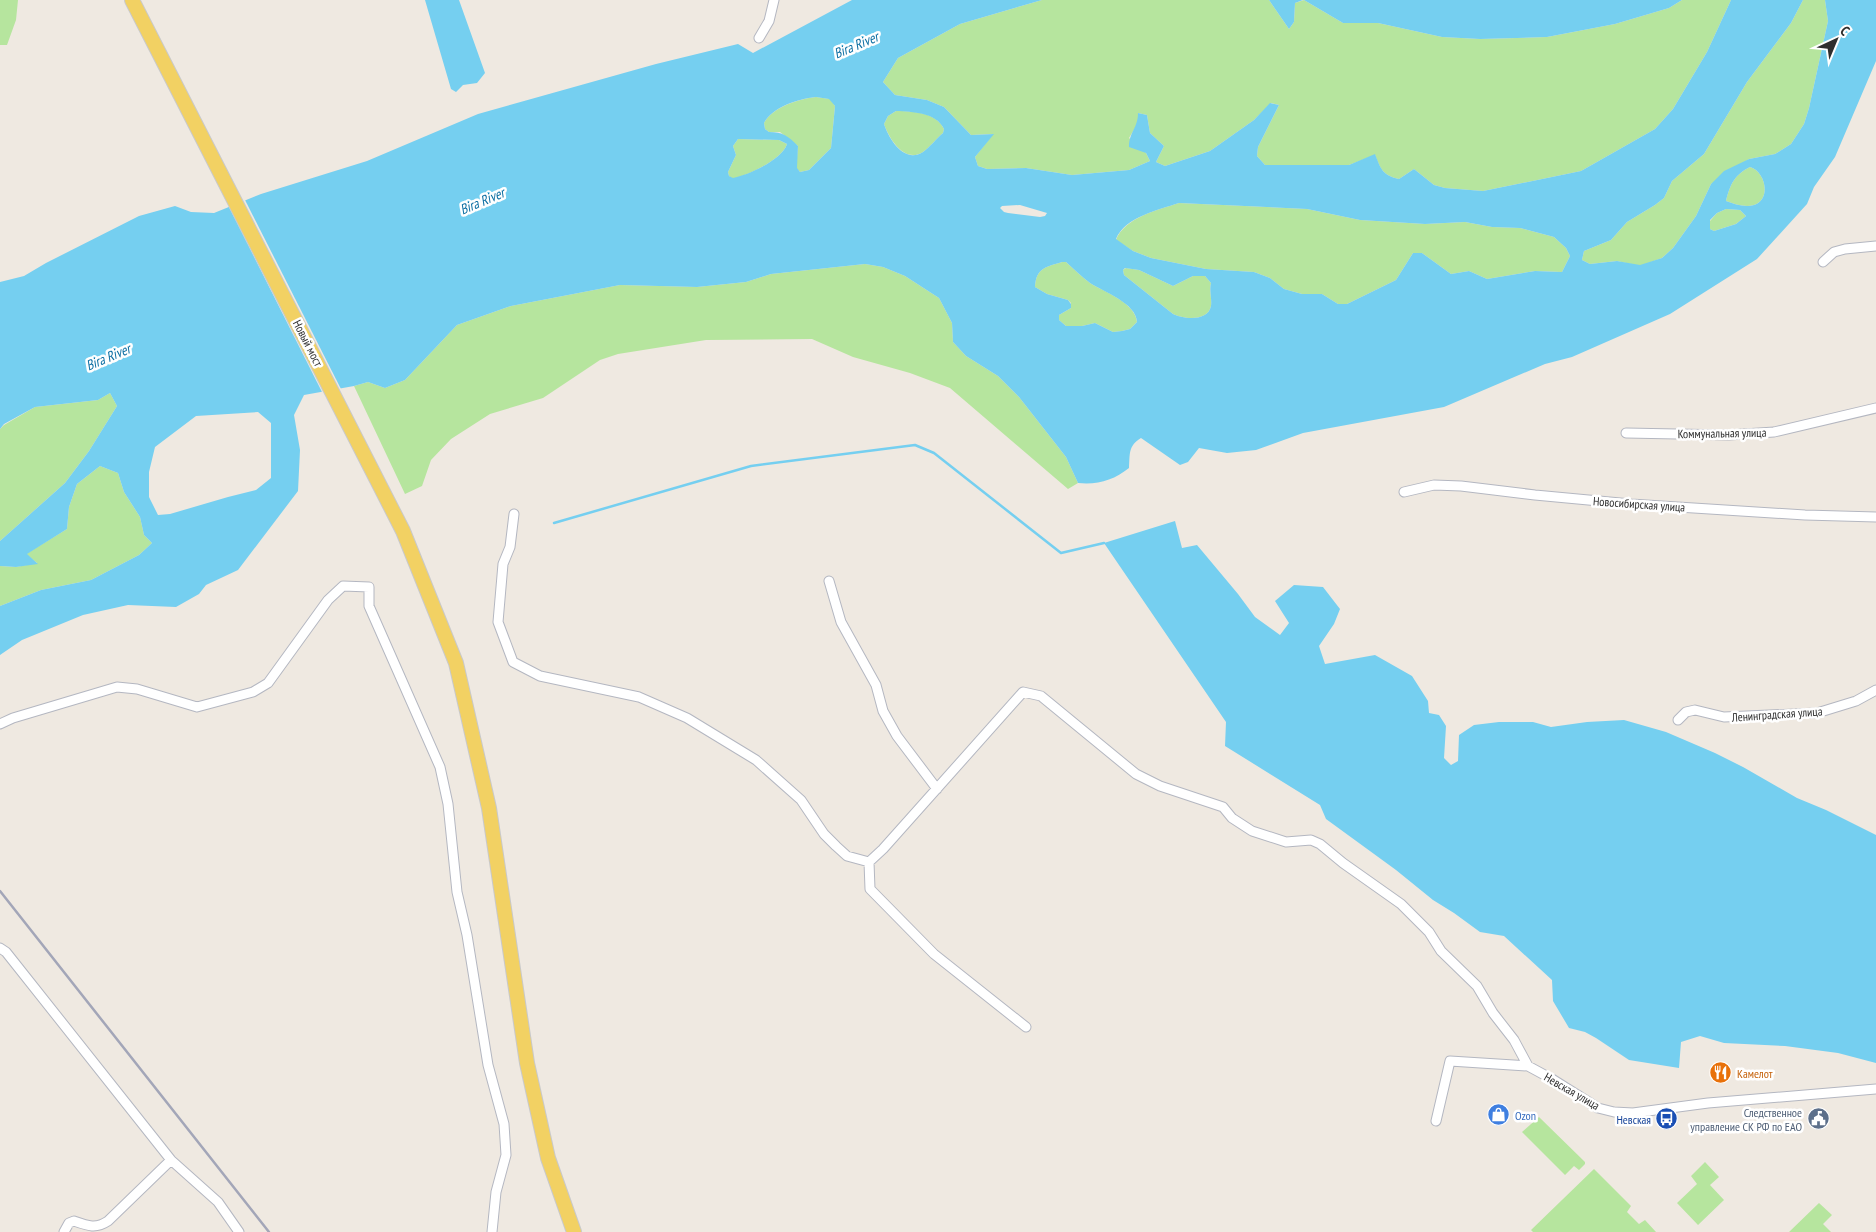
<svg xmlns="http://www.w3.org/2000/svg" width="1876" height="1232" viewBox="0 0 1876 1232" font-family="'PT Sans Narrow',sans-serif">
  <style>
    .green { fill: #b6e59e }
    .water { fill: #75cff0; fill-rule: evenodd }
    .pier { fill: #efe9e1 }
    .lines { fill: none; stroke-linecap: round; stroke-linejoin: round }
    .stream { stroke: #75cff0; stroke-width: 2.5 }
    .minor-casing { stroke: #b4b7c1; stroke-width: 11 }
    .primary-casing { stroke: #c9c9c9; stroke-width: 16 }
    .minor { stroke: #fff; stroke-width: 9 }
    .primary { stroke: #f2d163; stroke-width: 14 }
    .rail { stroke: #a3a6b8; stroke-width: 2.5 }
    .labels { text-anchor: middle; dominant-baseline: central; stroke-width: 5; stroke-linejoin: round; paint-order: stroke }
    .street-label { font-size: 12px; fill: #2e2e2e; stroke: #fff }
    .food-label { font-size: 12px; fill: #c56008; stroke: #fff; text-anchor: start }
    .service-label { font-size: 12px; fill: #4e5e75; stroke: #fff; text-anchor: end }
    .shop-label { font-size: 12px; fill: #366cbe; stroke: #fff; text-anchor: start }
    .transit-label { font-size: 12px; fill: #164399; stroke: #fff; text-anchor: end }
    .water-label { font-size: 14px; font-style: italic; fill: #0d6fa3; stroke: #fff }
  </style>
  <rect width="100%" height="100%" fill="#efe9e1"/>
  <path class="green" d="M0,0H18L16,20L7,45H0Z
    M1042,0H1269L1289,29L1294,22L1295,3L1304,0L1343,23H1378L1442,37L1480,39L1547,37L1615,24L1669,8L1682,0H1731L1707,52L1673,109L1655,129L1581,171L1483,191L1445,188L1434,185L1414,169L1399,179C1382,175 1381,169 1375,155L1349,165H1265L1257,156L1258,147L1279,105L1271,103L1254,120L1210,151L1165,166L1156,162L1164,146L1150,133L1147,115L1138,113V123L1129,138L1146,153L1150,161L1129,170L1072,175L1026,168L987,169L978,166L975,157L993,134L971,135L944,107L927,100L895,95L883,82L898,58L960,24Z
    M1803,0H1825L1828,21L1809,108L1804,124L1791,144L1775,154L1749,159L1711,184L1696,216L1673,248L1662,258L1640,266L1617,261L1590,264L1582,260L1584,251L1611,240L1627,222L1655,205L1664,198L1672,181L1704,154L1747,82L1791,23Z
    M816,97L830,99L835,106L831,148L809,170L800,172L796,168L798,146L780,132H769L765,129L764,123C773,107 798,99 816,97Z
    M896,111C912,111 936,112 944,129L943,133C936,139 930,147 923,152C904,164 889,138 884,124L888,116Z
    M738,139L779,140L787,144C782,160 748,175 733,179L729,176L728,172L736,155L733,146Z
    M1750,167C1765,171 1772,199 1754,205C1745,208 1735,204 1726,201C1730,185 1734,175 1750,167Z
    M1179,203L1307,209L1360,220L1425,224L1465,222L1492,227L1520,228L1554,237L1566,248L1570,256L1562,272L1535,271L1487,279L1469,271L1451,274L1422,253H1413L1396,280L1347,304H1338L1322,294H1302L1284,289L1270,278L1254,272L1206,269L1151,258L1133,251L1116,240C1125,217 1158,210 1179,203Z
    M1726,209L1740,210L1746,216L1736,224L1714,231L1710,229V221L1717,213Z
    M1062,262H1066C1074,269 1082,277 1090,283C1104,292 1135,302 1137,322L1130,329L1122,331L1113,332L1095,323L1082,326H1066L1059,320V315L1071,308V303L1068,300L1047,294L1035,287C1036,268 1046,267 1062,262Z
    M865,264L883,267L905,276L939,298L952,323L953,342L966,356L998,376L1019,397L1066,457L1078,483L1068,489L950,388L910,373L853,357L812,339L706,340L618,354L600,360L543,398L490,414L451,439L431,460L422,486L405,494L354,386L368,382L385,388L405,380L457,325L511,306L620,285L697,287L746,282L771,274Z
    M1126,268L1139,270L1173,286L1193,276H1205L1211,283C1209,291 1212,298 1211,306C1208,322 1183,319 1173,314L1124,275L1123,270Z
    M110,393L117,406L89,451L65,483L0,541V429L4,425L35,407L98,400Z
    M100,466L118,473L124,492L140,517L144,535L152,543L139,555L91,580L41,590L0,606V566L16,567L37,563L26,554L67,529L69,507L77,484Z
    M1539,1117L1585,1162V1164L1579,1170L1574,1166L1565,1175L1522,1132Z
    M1705,1162L1719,1177L1710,1185L1724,1200L1698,1225L1677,1203L1697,1184L1691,1176Z
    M1594,1169L1631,1206L1627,1212L1639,1224L1645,1220L1656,1232H1533L1531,1230Z
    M1819,1203L1832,1215L1823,1224L1831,1232H1789Z"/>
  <path class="water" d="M425,0H459L485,73L477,83L463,85L456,92L451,89Z
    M852,0H1042L960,24L898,58L883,82L895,95L927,100L944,107L971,135L994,134L975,157L978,166L987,169L1026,168L1072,175L1129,170L1150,161L1146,153L1129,147C1129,132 1138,128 1138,113L1147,115L1150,133L1164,146L1156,162L1165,166L1210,151L1254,120L1270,103L1279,105L1258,147L1257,156L1265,165H1349L1375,154C1381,169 1382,175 1399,179L1414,169L1434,185L1445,188L1483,191L1581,171L1655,129L1673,109L1707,52L1731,0H1803L1791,23L1747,82L1704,154L1672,181L1664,198L1655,205L1627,222L1611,240L1584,251L1582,260L1590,264L1617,261L1640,265L1662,258L1673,248L1696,216L1711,184L1724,171L1749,159L1775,154L1791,144L1804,124L1809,108L1828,21L1825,0H1876V61L1835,157L1814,187L1807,204L1757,259L1670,314L1572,357L1545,364L1444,407L1303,433L1256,450L1227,453L1199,448L1188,462L1180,465L1141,438C1128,446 1130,454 1129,468C1114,480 1098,485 1078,483L1066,457L1019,397L998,376L966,356L953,342L952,323L939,298L905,276L883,267L865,264L771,274L746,282L697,287L620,285L511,306L457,325L405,380L385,388L368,382L354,386L304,395L294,415L300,450L298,491L238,570L206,585L199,594L176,607L128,605L83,615L22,640L0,655V606L41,590L91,580L139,555L152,543L144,535L140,517L124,492L118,473L100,466L77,484L69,507L67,529L27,554L38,564L16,567L0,566V541L65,483L89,451L117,406L110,393L98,400L35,407L4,424L0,429V282L24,276L46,263L139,216L175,206L191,212L214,213L261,194L367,161L478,114L656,64L738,44L753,53ZM816,97L829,99L835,106L831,148L809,170L800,172L797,168L798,146C788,136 783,132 769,132L765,129L764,123C773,107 797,99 816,97ZM896,111C912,112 936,112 944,129L943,133C936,139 930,147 923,152C904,164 889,139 884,124L888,116ZM738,139L779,140L787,144C782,160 748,175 733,178L729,176L728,172L736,155L733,146ZM1750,167C1765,171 1772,199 1754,205C1745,208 1735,204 1726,201C1730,185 1734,175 1750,167ZM1179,203L1307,209L1360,220L1425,224L1465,222L1492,227L1520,228L1554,237L1566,248L1570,256L1562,272L1535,271L1487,279L1469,271L1451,274L1422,253H1413L1396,280L1347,304H1338L1322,294H1302L1284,289L1270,278L1254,272L1206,269L1151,258L1133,251L1116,239C1125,217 1158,210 1179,203ZM1020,205L1047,213L1045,216L1040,217L1008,213L1004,212L1000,208L1002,206ZM1726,209L1740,210L1746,216L1736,224L1714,231L1710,229V220L1717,213ZM1062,262H1066C1074,269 1082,277 1090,283C1104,292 1136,303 1137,322L1130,329L1122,331L1113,332L1095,323L1082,326H1066L1059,320V315L1071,308V304L1068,300L1047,294L1035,287C1036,268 1046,267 1062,262ZM1125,268L1139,270L1173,286L1193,276H1205L1211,283C1209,291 1212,298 1211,306C1208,322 1183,319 1173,314L1124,275L1123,270ZM258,412L271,423V478L256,490L228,497L170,514L158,515L149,497V472L155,447L196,416Z
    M1269,0H1303L1295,3L1294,22L1289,29Z
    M1304,0H1682L1669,8L1615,24L1547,37L1480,39L1442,37L1378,23H1343Z
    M1175,521L1182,548L1197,545L1238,594L1255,617L1280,635L1289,623L1275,601L1294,585L1323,587L1340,609L1334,624L1319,646L1325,664L1375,655L1412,676L1428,701L1429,713L1439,715L1446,726L1444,758L1451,765L1458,761L1459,735L1474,725L1499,722H1533L1551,727L1587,722L1624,720L1666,732L1715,753L1743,767L1797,798L1826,810L1876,835V1063L1838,1053L1785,1046L1724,1043L1700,1036L1681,1042L1679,1068L1629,1060L1596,1038L1585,1032L1569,1028L1553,1001L1552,980L1504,936L1480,932L1454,913L1433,900L1396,870L1326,819L1320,805L1225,746L1226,722L1104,543Z"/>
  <path class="pier" d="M244,198L342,391L323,394L228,205Z"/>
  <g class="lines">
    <path class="stream" d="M554,523L751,466L915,445L934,453L1061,553L1104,543"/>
    <defs>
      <path id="minor" d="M759,38L769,21L774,0
        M1823,262L1834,252L1845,249L1876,246
        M1626,433L1729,435L1774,432L1876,408
        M1404,492L1434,485L1461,486L1535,495L1631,504L1805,515L1876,517
        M514,514L510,547L503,564L498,622L513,662L540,676L639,697L687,718L756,760L801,800L824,834L836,846L847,856L869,862L883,849L1023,692L1041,696L1136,774L1160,786L1223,807L1232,818L1252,831L1286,842L1311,840L1320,844L1343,863L1401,904L1429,932L1441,951L1477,986L1493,1013L1514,1040L1528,1066
        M829,581L841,622L876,685L883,711L897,736L937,789
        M1678,720L1686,712L1695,710L1724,717L1817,713L1856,701L1876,690
        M0,724L13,718L117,687L137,689L197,707L253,692L268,683L328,600L343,586L369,587V606L440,767L448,804L457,892L467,935L488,1065L504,1124L506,1155L496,1192L492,1232
        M869,862L870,889L934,954L1026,1027
        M0,948L6,952L171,1160L218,1202L239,1232
        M1436,1121L1450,1061L1528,1066L1552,1079L1598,1108L1614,1112L1633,1113L1708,1103L1876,1089
        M64,1232L69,1223L74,1221C88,1226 96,1229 108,1221L171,1160"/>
      <path id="primary" d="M132,0L403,531L456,663L489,808L527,1063L548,1158L574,1232"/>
    </defs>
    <use href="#minor" class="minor-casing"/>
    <use href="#primary" class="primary-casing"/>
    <use href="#minor" class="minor"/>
    <use href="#primary" class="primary"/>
    <path class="rail" d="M0,891L269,1232"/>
  </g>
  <defs>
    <symbol id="restaurant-disc" viewBox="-11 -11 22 22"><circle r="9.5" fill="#e8710a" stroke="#fff"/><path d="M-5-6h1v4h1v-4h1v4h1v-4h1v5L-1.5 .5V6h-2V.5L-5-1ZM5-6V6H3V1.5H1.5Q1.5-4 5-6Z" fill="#fff"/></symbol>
    <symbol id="shop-disc" viewBox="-11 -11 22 22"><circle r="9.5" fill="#3f7fe0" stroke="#fff"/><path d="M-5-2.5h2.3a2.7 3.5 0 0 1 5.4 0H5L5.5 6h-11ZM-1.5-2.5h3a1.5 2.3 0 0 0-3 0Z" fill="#fff"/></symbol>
    <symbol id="bus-disc" viewBox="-11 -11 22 22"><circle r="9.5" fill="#1a4fb4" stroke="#fff"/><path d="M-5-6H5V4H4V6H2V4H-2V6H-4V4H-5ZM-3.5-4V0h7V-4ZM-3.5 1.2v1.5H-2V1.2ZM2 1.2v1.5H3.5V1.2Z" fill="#fff"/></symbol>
    <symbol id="civic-disc" viewBox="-11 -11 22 22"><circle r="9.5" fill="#5c6f8a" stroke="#fff"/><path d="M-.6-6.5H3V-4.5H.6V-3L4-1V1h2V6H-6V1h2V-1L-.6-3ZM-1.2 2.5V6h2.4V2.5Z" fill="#fff"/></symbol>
  </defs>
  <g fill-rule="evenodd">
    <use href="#restaurant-disc" x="1708" y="1060" width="25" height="25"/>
    <use href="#shop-disc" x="1486" y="1102" width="25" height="25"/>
    <use href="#bus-disc" x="1654" y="1106" width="25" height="25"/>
    <use href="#civic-disc" x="1806" y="1106" width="25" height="25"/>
  </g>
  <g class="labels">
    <g class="street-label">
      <text transform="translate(308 343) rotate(63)">Новый мост</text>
      <text transform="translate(1722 433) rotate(-1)">Коммунальная улица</text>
      <text transform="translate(1639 504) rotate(4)">Новосибирская улица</text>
      <text transform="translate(1777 714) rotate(-4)">Ленинградская улица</text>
      <text transform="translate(1572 1091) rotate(30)">Невская улица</text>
    </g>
    <g class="food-label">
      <text x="1737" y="1073">Камелот</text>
    </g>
    <g class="service-label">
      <text x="1802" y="1112">Следственное<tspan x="1802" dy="14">управление СК РФ по ЕАО</tspan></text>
    </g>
    <g class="shop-label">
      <text x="1515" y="1115">Ozon</text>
    </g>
    <g class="transit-label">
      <text x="1651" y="1119">Невская</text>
    </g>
    <g class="water-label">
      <text transform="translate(856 45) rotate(-23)">Bira River</text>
      <text transform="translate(482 201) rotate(-23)">Bira River</text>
      <text transform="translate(108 357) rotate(-23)">Bira River</text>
    </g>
  </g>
  <g transform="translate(1836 40) rotate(44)" stroke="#ffffff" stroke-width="4" paint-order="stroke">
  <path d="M0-4L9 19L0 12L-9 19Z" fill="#2e2e2e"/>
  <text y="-8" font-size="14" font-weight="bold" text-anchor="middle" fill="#2e2e2e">С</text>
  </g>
</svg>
